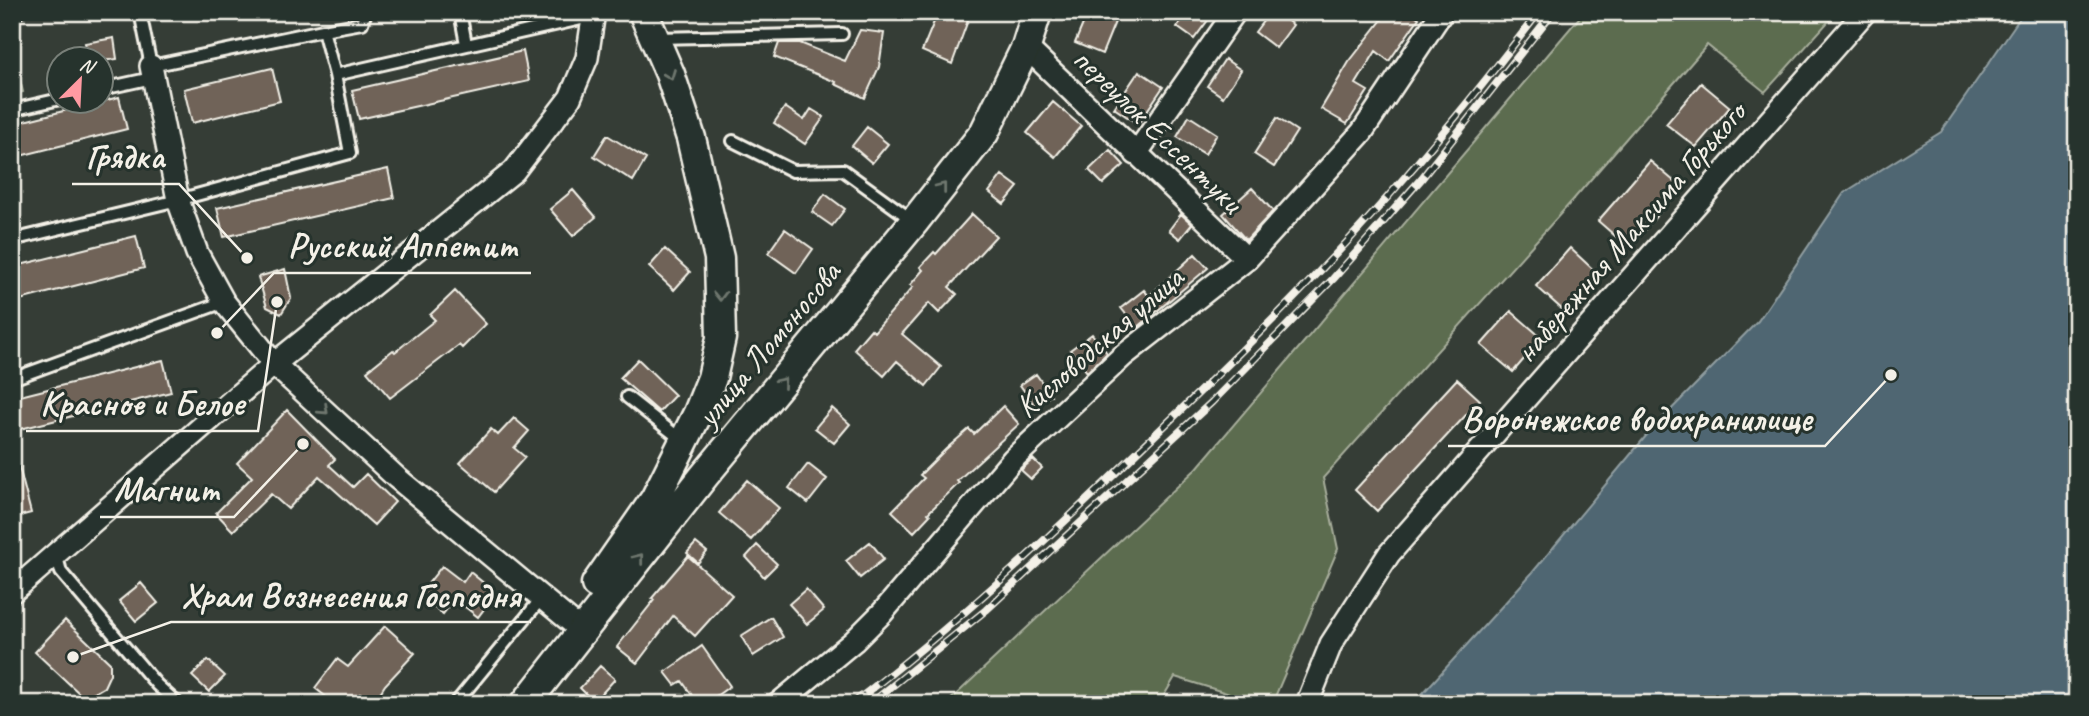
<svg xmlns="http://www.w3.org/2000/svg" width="2089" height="716" viewBox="0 0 2089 716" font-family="Caveat,sans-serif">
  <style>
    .green { fill: #5b6c4f; stroke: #a8ae9c; stroke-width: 2 }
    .water { fill: #4f6672; stroke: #919ea1; stroke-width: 2 }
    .building { fill: #6f6459; stroke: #f4f1e8; stroke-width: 2 }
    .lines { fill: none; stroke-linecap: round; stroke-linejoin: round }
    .service-casing { stroke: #f4f1e8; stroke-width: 16 }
    .minor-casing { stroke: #f4f1e8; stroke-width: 26 }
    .secondary-casing { stroke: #f4f1e8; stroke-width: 33 }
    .service { stroke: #26332d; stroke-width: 10 }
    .minor { stroke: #26332d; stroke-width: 21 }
    .secondary { stroke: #26332d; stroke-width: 28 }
    .rail-casing { stroke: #f4f1e8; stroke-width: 8 }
    .rail { stroke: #26332d; stroke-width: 5; stroke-dasharray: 16; stroke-linecap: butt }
    .oneway { stroke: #6e766e }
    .labels { text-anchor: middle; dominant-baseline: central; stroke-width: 6; stroke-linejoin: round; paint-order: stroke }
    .street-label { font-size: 33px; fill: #f4f1e8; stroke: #26332d }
    .leader { fill: none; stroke: #f4f1e8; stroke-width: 2.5 }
    .callout-dot { fill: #f4f1e8; stroke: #26332d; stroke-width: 2.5 }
    .callout-label { font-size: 35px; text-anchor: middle; font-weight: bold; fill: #f4f1e8; stroke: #26332d; stroke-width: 6; stroke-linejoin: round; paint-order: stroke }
  </style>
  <rect width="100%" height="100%" fill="#353d36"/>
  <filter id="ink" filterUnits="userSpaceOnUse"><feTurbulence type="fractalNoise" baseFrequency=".0143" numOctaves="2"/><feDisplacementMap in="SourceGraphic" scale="14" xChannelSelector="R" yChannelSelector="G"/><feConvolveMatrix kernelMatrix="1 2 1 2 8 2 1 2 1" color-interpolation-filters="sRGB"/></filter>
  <g filter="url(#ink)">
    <path class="green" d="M1584,12H1837L1765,92L1707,45L1572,201L1323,478L1338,549L1272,704H1262L1175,677L1159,704H946L1197,468Z
      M12,49L23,92L12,94Z"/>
    <path class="water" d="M2024,12H2077V704H1413L1532,573L1651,430L1758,321L1844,193L1941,132Z"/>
    <path class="building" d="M938,12H971L952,64L922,51Z
      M1088,12H1119L1102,54L1075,43Z
      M1187,12H1214L1194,39L1177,27Z
      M1270,12H1276L1293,25L1276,48L1255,32Z
      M1388,12H1410L1419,18L1389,61L1376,51L1356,84L1368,91L1347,124L1321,109L1349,62Z
      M860,30L884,33L879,67L865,98L835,84L836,82L774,57L779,43H800L845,61Z
      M114,38L117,59L102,61V60H88L85,43Z
      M523,51L529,81L359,119L352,90Z
      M1225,59L1241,70L1223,97L1207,86Z
      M272,68L280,101L192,123L184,89Z
      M1139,71L1163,87L1138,124L1114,108Z
      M1701,83L1730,107L1696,147L1666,124Z
      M119,97L127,129L12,158V124Z
      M1053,102L1081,126L1055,157L1027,133Z
      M785,107L804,120L811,109L824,117L805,144L774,123Z
      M1189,116L1217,134L1205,154L1177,137Z
      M1277,118L1297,131L1274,167L1254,154Z
      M867,127L888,144L872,163L852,146Z
      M607,135L646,159L633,181L594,156Z
      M1110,150L1124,165L1103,184L1089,170Z
      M1650,161L1681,187L1629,248L1598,221Z
      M388,169L394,198L224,237L217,208Z
      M1002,175L1018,187L1004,204L989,192Z
      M1252,188L1273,211L1246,240L1223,214Z
      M573,190L596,217L573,236L550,209Z
      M825,194L845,209L832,226L812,212Z
      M972,214L996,236L949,287L957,294L939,313L929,303L902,334L941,367L926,386L897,361L884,376L854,349L871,329L874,332L913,287L910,285L923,270L920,267L934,252L936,254Z
      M1181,214L1192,224L1180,239L1169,230Z
      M785,229L813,249L796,273L768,253Z
      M136,236L144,268L12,302V267Z
      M1570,248L1598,274L1564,311L1536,286Z
      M665,249L690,272L674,290L649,267Z
      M1195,254L1208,268L1137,328L1121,308L1144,290L1149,296Z
      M285,269L291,298L281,314L267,307L258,277Z
      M455,291L486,324L462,348L459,345L390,398L367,371L393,350L395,352L435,320L430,315Z
      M1511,311L1542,338L1513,372L1481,345Z
      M1092,334L1107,353L1087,372L1070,350Z
      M638,359L675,395L659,412L620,378Z
      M163,360L171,392L12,431V398Z
      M1036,374L1051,395L1035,406L1020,385Z
      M1457,379L1480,400L1377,511L1355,490Z
      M1003,406L1019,424L957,481L959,483L928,513L930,515L914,532L892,511L924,478L920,475L946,449L969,429L974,434Z
      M832,408L850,424L834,443L815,428Z
      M287,410L335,459L329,465L353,487L366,474L395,502L374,525L319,476L288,509L271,494L233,531L216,513L252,477L237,463Z
      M514,418L529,431L514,448L525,457L494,492L460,463L491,429L498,435Z
      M12,459H17L31,513L12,518Z
      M1033,459L1042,468L1031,479L1021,470Z
      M808,464L827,479L808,503L789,488Z
      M747,480L779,508L751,540L719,513Z
      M870,542L884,559L860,578L846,561Z
      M696,543L707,552L698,563L687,553Z
      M757,545L777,564L764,577L746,557Z
      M688,556L732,595L695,636L673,616L637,663L617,647L654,600L652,598Z
      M442,566L463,582L470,572L496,593L478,617L455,599L443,614L419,595Z
      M141,583L158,603L136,621L119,601Z
      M806,589L824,610L807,624L789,604Z
      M771,617L783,637L753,656L741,636Z
      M65,620L110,663V674L104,687L92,694H80L35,652Z
      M385,626L415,653L385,685L373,704L360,694L353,704H335L315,688L337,659L348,667Z
      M702,646L730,686L705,704H698L682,681L675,685L665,672Z
      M208,660L225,676L209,692L192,676Z
      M600,666L615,679L594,702L580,688Z"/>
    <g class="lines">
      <defs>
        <path id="service" d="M460,12L466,44
          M12,13L19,12
          M323,30L362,23L366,12
          M656,38L842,34
          M335,75L594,16
          M102,89L152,78
          M12,110L60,99
          M733,141L793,171L843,170L912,220
          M12,240L178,200L350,153L335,75L323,30L151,66L140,12
          M12,379L224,302
          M627,397L683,441
          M56,553L61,572L157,685L178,704
          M455,704L541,599"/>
        <path id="minor" d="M1026,47L1247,259
          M151,66L178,200L197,253L224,302L274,364L397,478L582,631
          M1136,154L1235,12
          M12,592L274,364L514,171L570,98L587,58L594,12
          M778,704L854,641L882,613L1013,459L1123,356L1247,259L1362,132L1442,12
          M1307,704L1331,644L1389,554L1865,12"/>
        <path id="secondary" d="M596,584L655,499L698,413L712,378L721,338L719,258L691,138L670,74L643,12
          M525,704L704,476L914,222L984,133L1026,47L1037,12"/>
      </defs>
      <use href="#service" class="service-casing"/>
      <use href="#minor" class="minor-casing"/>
      <use href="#secondary" class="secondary-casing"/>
      <use href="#service" class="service"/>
      <use href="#minor" class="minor"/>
      <use href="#secondary" class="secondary"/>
      <defs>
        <path id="rail" d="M852,704C952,628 1043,543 1133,456C1227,366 1321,275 1406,176C1452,123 1496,68 1539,12
          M870,704L986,610L1212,402L1333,279L1422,178L1553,12"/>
      </defs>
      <use href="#rail" class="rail-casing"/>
      <use href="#rail" class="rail"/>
    </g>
    <defs><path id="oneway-chevron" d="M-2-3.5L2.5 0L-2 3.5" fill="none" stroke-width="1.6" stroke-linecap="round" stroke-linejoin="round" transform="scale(1.75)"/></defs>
    <g class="oneway">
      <use href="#oneway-chevron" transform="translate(670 75) rotate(69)"/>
      <use href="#oneway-chevron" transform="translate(942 187) rotate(-52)"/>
      <use href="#oneway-chevron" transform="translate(720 296) rotate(89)"/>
      <use href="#oneway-chevron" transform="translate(782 382) rotate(-50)"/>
      <use href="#oneway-chevron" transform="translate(324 410) rotate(43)"/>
      <use href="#oneway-chevron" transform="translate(639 558) rotate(-52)"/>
    </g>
  </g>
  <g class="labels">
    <g class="street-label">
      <text transform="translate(1158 130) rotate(44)">переулок Ессентуки</text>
      <text transform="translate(1630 232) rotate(-49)">набережная Максима Горького</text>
      <text transform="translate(1099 342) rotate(-41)">Кисловодская улица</text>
      <text transform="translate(768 344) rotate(-50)">улица Ломоносова</text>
    </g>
  </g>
  <path class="leader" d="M247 258L179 184H72M217 333L274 273H531M277 302L258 431H26M1891 375L1825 446H1448M303 444L234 517H100M73 657L171 622H531"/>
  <g class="callout-dot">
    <circle cx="247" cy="258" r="7"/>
    <circle cx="217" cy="333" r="7"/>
    <circle cx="277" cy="302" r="7"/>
    <circle cx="1891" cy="375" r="7"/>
    <circle cx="303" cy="444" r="7"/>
    <circle cx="73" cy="657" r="7"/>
  </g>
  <g class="callout-label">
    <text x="125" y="168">Грядка</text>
    <text x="402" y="257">Русский Аппетит</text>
    <text x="142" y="415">Красное и Белое</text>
    <text x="1637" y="430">Воронежское водохранилище</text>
    <text x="167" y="501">Магнит</text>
    <text x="351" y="607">Храм Вознесения Господня</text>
  </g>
  <rect width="2089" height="716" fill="none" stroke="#26332d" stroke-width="42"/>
  <rect x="21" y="21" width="2047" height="674" fill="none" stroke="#f4f1e8" stroke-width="2.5" filter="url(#ink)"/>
  <g transform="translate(80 80) rotate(24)"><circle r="33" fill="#26332d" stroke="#787f78" stroke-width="2"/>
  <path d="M0-5L12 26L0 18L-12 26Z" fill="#ff9aa2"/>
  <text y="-10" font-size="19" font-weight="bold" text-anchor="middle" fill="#f4f1e8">N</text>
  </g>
</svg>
